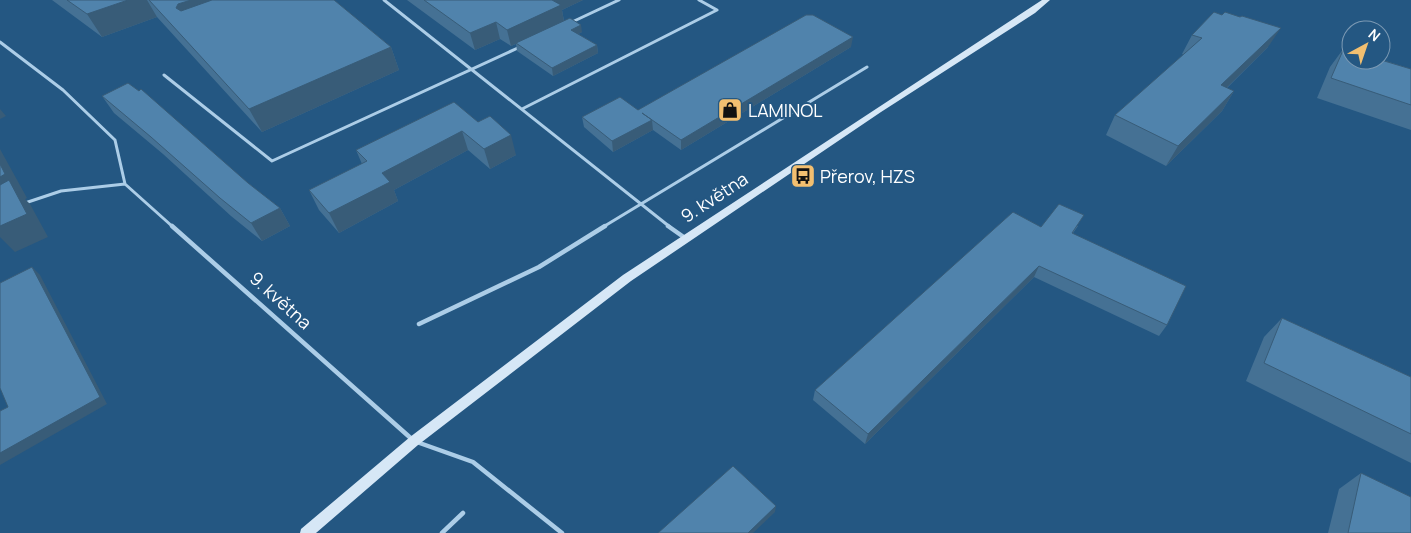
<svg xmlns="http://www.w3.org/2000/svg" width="1411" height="533" viewBox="0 0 1411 533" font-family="Manrope,sans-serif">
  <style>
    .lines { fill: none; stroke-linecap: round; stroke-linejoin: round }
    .lane-far1 { stroke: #accde7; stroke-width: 3 }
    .lane { stroke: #accde7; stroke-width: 4.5 }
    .secondary { fill: #d6e7f6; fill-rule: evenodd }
    .wall { fill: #457194 }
    .shaded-wall { fill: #385c78 }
    .building { fill: #5083ac; stroke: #385c78 }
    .labels { text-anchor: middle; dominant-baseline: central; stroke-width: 4; stroke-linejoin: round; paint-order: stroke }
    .poi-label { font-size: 18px; fill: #fff; stroke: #245782; text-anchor: start }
    .street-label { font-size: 18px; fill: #fff; stroke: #245782 }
  </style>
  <rect width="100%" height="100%" fill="#245782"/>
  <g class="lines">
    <path class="lane-far1" d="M384,0L670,227
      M572,22L619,0
      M0,42L63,90L115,140L125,184
      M164,75L272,161L520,47
      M522,109L717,10L699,0
      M125,184L173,227
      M25,203L61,191L125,184
      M603,227L867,67"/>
    <path class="lane" d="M172,226L414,441L473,462L562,533
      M668,226L685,238
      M419,324L539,267L605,226
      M442,533L463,513"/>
    <path class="secondary" d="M1042,0H1050L1035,13L881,112L631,281L418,445L316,533H300L301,529L410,437L623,275Z"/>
  </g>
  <path class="wall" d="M52,0H334L391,47L399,70L262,132L157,17L102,37Z
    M407,0H583L562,10L564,21L582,32L578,34L597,45L598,53L553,76L517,51L516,44L511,46L500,39L475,50Z
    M1192,35L1268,47L1227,88L1234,91L1222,111L1166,166L1106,135L1115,115L1184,55L1182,54Z
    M851,47L681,150L653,130L613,152L584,127L582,117L638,110Z
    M1344,48L1411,69V130L1317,98L1330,67Z
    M102,96L248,183L280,208L290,226L262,241L231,216L163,154L114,113Z
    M478,122L516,155L490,169L468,150L394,190L398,201L339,233L319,210L309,190L362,164L356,150Z
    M1078,226L1073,233L1167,325L1159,336L1034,277L865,444L813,400L815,390L1041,227Z
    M1282,318L1411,377V463L1246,381L1264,337Z
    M1361,473L1411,533H1328L1339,489Z"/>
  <path class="shaded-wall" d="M128,0H147L157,17L102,37L87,14Z
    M191,0H265L191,27L176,8L178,4Z
    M549,0H583L562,10L564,22L511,46L507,30Z
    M496,22L500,39L475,50L470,33Z
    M581,25L582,32L572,37L571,30Z
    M1281,28L1268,47L1209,105L1221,85Z
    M853,37L851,47L681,150V140Z
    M597,45L598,53L553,76L552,68Z
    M391,47L399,70L262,132L249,109Z
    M1234,91L1222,111L1166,166L1178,146Z
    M0,109L6,116L0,119Z
    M652,120L653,130L613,152L612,141Z
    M462,131L468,150L394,190L398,201L339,233L329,213L382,173Z
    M511,135L516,155L490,169L484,149Z
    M0,149L27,198L25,199L30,204L48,237L15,252L0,237Z
    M280,208L290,226L262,241L251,223Z
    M1039,266L1034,277L865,444L868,434Z
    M32,267L40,275L107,404L0,465V453Z
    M776,506L775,512L753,533H748Z"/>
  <path class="building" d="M67,0H128L87,14Z
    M149,0H191L178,4L176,8L181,11L212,0H334L391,47L249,109Z
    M424,0H552L561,5L507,30L496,22L470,33Z
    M1214,12L1222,15L1225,12L1240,17L1242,16L1281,28L1221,85L1234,91L1178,146L1115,115L1202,38L1192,35Z
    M806,15H813L853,37L681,140L642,113L652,120L612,141L582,117L620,97L638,110Z
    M570,18L581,25L571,30L597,45L552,68L516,43Z
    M1344,48L1351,50V60H1381L1411,69V105L1331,78Z
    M128,83L139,91L141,89L248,183L280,208L251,223L220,198L151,137L102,96Z
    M454,102L478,122L490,116L511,135L484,149L462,131L382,173L390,182L329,213L309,190L367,161L356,150Z
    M0,164L5,174L0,177Z
    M9,180L27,214L0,226V185Z
    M1059,204L1084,215L1072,233L1186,286L1167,325L1039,266L868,434L815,390L1013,212L1041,227Z
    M32,267L100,397L0,453V411L8,407L0,388V283Z
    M1282,318L1411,377V434L1264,363Z
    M733,466L776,506L748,533H658Z
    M1361,473L1411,497V533H1348Z"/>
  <defs>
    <symbol id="shop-square" viewBox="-11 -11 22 22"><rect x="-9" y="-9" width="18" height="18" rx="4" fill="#f2bf70" stroke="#245782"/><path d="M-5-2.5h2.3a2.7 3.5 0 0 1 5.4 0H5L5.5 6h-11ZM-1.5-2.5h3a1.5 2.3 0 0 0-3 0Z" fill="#111"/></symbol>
    <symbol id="bus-square" viewBox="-11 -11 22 22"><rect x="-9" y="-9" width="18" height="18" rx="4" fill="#f2bf70" stroke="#245782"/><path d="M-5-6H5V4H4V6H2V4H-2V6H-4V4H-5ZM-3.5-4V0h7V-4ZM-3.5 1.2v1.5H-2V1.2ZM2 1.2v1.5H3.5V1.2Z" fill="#111"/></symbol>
  </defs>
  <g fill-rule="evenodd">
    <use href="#shop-square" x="716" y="96" width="28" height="28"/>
    <use href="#bus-square" x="789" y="162" width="28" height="28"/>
  </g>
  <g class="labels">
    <g class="poi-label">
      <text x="748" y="110">LAMINOL</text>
      <text x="820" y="176">Přerov, HZS</text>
    </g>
    <g class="street-label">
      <text transform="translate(714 197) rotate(-33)">9. května</text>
      <text transform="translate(281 300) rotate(42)">9. května</text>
    </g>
  </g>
  <g transform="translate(1366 45) rotate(40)"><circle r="24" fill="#245782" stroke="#7c9ab4"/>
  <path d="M0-4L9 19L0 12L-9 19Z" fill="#f2bf70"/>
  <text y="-8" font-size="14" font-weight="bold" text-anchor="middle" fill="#ffffff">N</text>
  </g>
</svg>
